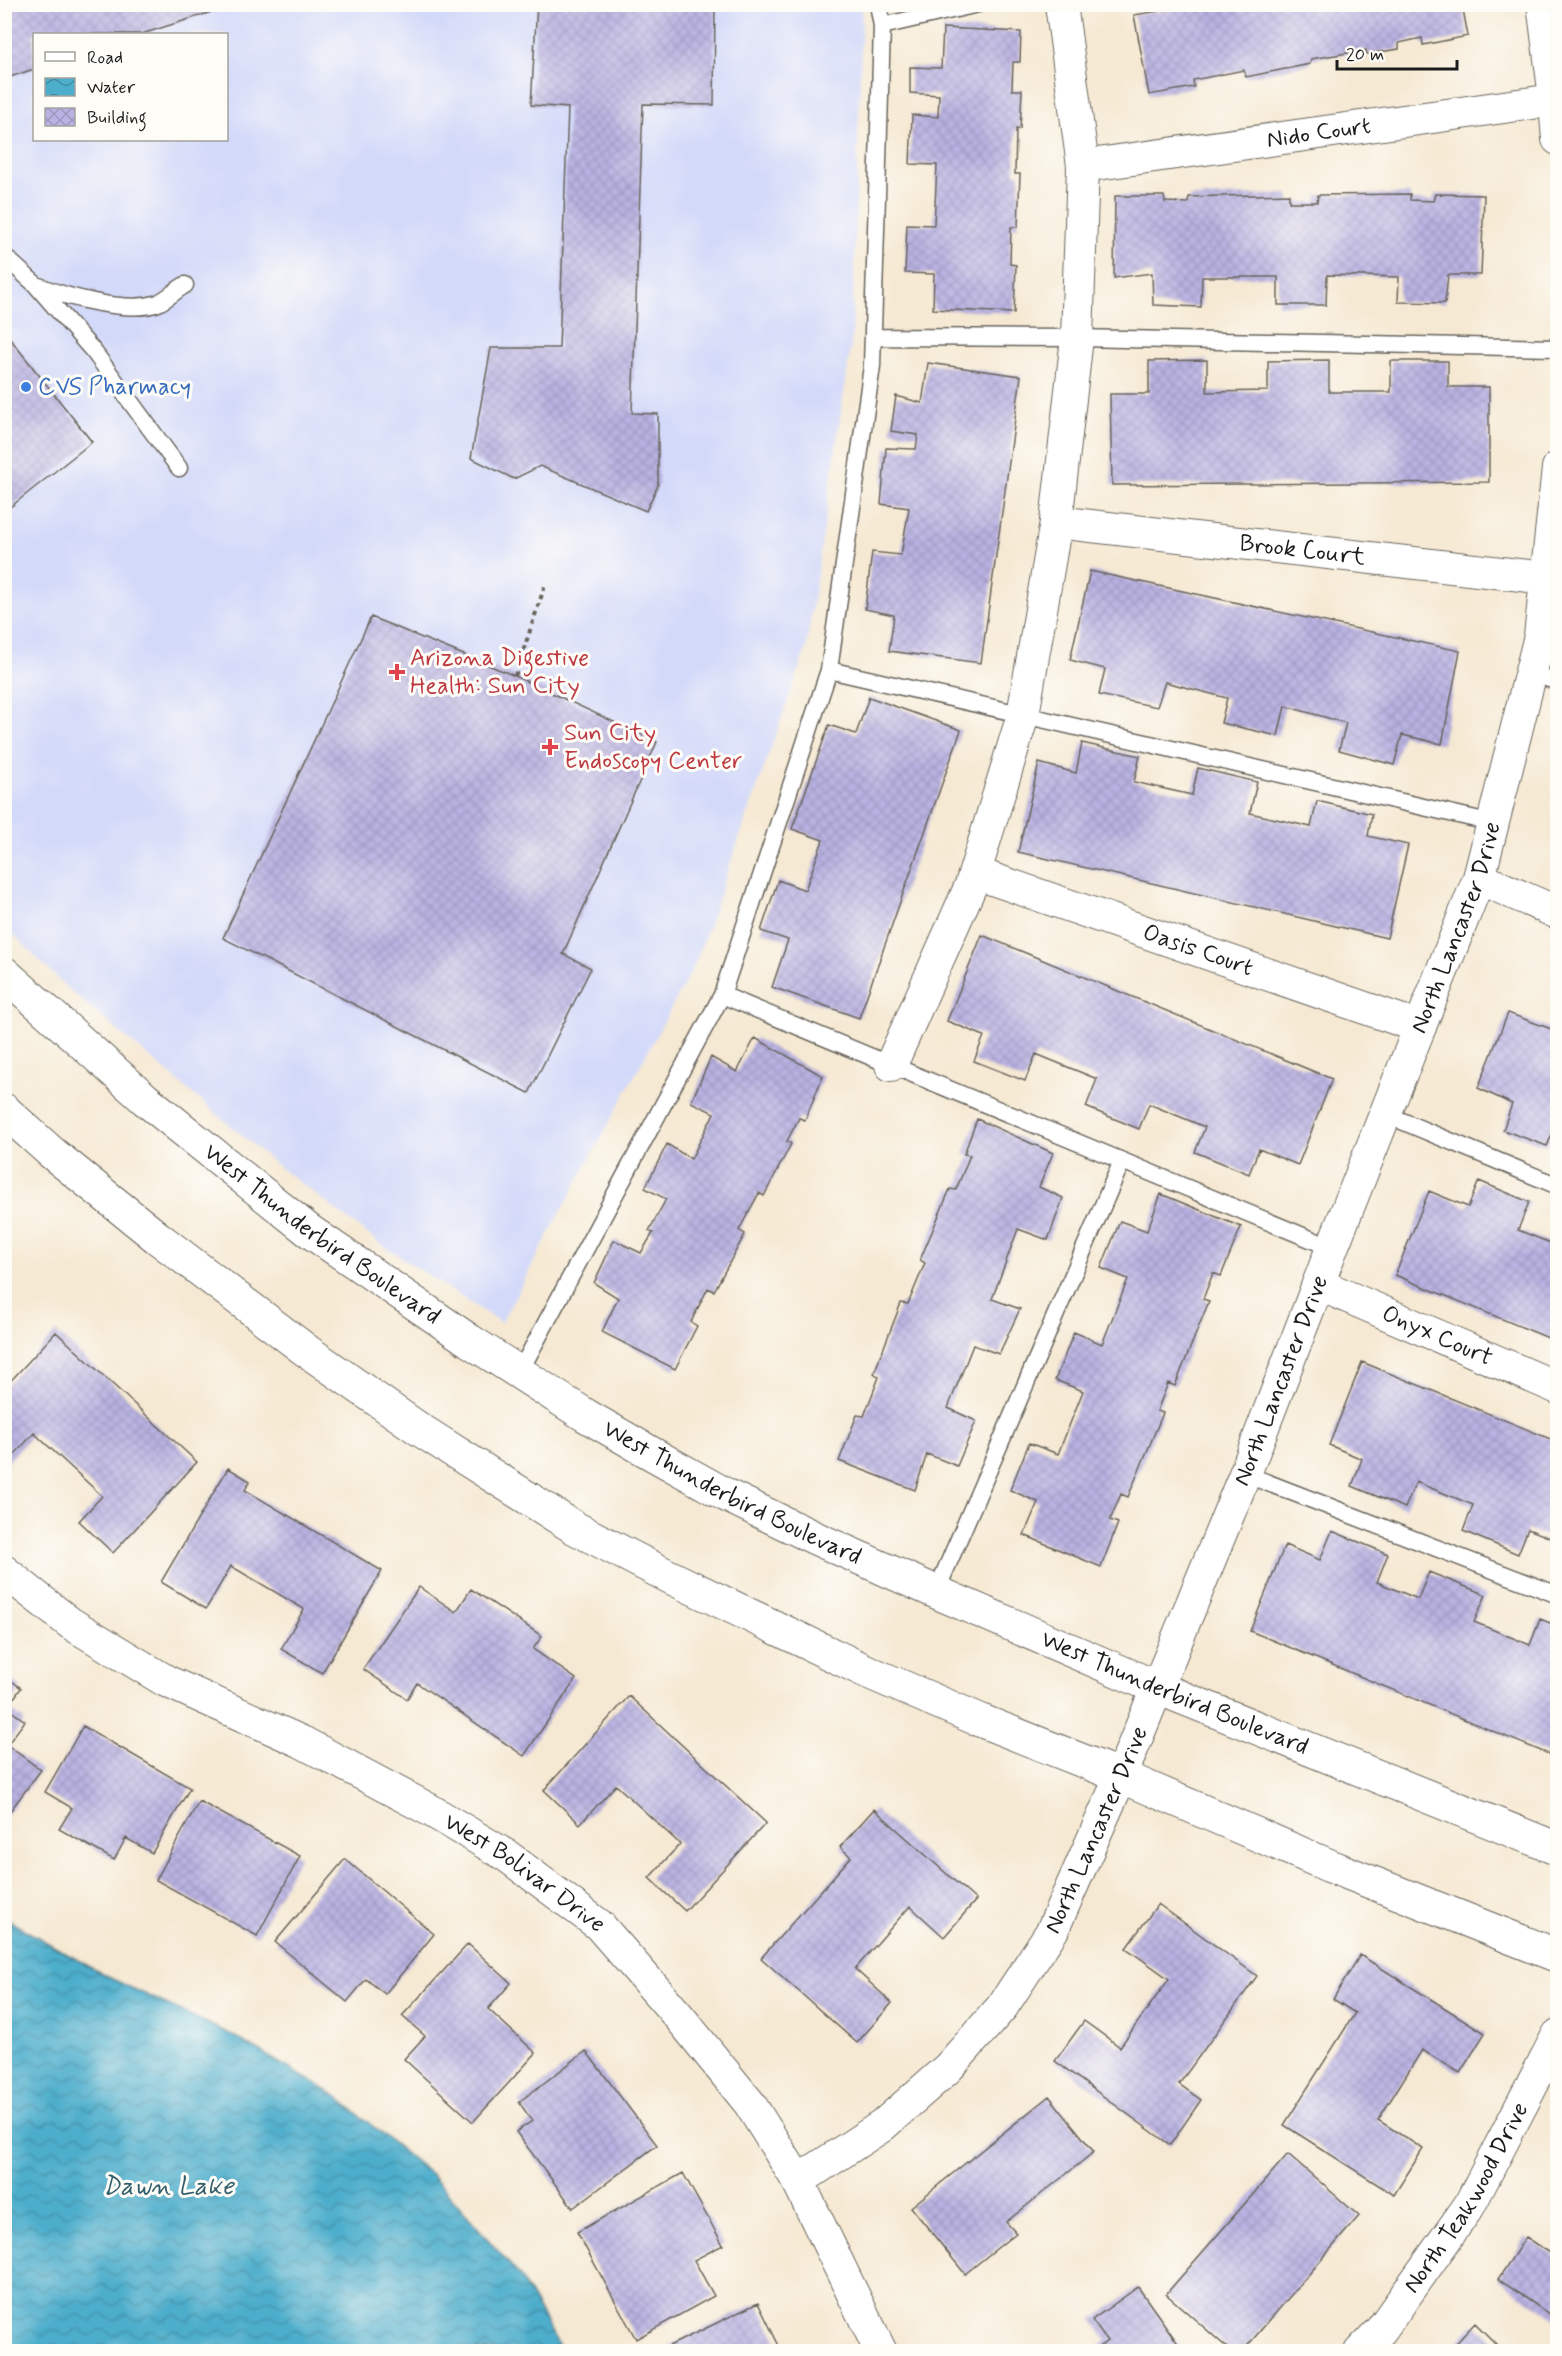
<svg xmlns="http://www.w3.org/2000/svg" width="1562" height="2356" viewBox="0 0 1562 2356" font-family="Mynerve,sans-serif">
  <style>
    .built { fill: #d3d9f9; fill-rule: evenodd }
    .water { fill: url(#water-waves); stroke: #346574; stroke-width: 1.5 }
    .building { fill: url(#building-cross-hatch) }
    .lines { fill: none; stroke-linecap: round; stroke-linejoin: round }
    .lane-casing { stroke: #68645c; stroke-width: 19 }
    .street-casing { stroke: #68645c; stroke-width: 34 }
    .secondary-casing { stroke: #68645c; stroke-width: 35 }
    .path { stroke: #68645c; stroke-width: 4; stroke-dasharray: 4.5 4.5; stroke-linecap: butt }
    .lane { stroke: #fff; stroke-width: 16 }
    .street { stroke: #fff; stroke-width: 32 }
    .secondary { stroke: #fff; stroke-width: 33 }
    .shop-dot { fill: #3f7fe0; stroke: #fdfcf7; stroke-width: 2 }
    .health-dot { fill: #e0444e; stroke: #fdfcf7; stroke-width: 2 }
    .labels { text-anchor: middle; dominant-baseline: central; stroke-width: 6; stroke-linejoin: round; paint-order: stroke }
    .street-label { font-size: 24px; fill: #1c1c1c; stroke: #fdfcf7 }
    .shop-label { font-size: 24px; fill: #366cbe; stroke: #fdfcf7; text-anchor: start }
    .health-label { font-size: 24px; fill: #be3a42; stroke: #fdfcf7; text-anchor: start }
    .water-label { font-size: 26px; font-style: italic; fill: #325e6b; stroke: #fdfcf7 }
  </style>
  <defs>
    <pattern id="water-waves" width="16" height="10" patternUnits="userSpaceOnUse" patternTransform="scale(1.5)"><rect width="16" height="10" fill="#4daecc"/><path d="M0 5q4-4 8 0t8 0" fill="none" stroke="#3f8da5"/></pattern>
    <pattern id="building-cross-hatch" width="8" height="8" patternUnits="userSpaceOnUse" patternTransform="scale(1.5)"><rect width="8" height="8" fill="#b9b2e2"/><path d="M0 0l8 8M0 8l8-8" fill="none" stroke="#9e98c1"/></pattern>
  </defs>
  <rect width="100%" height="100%" fill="#fdfcf7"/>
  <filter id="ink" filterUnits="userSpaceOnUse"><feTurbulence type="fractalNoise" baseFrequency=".0167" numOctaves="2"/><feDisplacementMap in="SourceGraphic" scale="12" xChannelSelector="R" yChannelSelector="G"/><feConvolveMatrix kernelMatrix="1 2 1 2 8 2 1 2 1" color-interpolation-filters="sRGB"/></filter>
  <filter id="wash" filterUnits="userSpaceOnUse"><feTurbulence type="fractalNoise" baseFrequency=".008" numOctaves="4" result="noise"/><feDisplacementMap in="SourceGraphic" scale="24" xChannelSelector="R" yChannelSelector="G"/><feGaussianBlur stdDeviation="1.35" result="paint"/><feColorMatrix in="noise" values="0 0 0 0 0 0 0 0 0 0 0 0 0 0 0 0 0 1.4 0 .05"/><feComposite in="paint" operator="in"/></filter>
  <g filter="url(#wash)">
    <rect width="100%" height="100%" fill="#f6e9d3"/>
    <path class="built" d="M4,5H860L862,13L852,339L806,649L695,964L501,1323L379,1243L278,1166L65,986L5,926ZM34,34H226V140H34Z"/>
    <path class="water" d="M4,1918L106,1976L230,2034L335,2095L433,2176L519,2275L562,2351H5Z"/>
    <g id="blocks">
      <path class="building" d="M4,4H234V5L142,34H34V69L4,79Z
        M537,4H715L714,105L643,104L632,413L658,414V485L646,511L540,466L514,479L471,458L491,348H559L568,108L531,105Z
        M1177,4H1462L1468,36L1423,45L1422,38L1399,43V49L1367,54L1366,50L1311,59L1310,64L1246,77L1244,70L1193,80L1194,87L1149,95L1134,15L1177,8Z
        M943,28L1021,32L1020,62H1013L1012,90H1022L1020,129H1016L1015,174H1020L1018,227H1011L1010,264L1016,265L1014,313L933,309L934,274L905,273L907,224L934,225L937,165L910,164L912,115L938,117L939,95L910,93V67L941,68Z
        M1289,194V202H1317L1318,195L1410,194V200L1433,201L1435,194L1484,195L1481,275H1448L1445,303L1398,302L1399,277L1327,275L1326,305H1278V277H1202L1201,307L1153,305L1152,273L1114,278L1115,196H1164L1165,202L1188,203L1189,197Z
        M4,331L92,442L4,512Z
        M1207,360V392L1268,391V361L1329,360V392H1391V361H1448V387H1489V482L1112,485L1110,394H1149V361Z
        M928,363L1021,376L981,663L889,651L894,615L865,609L872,552L901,555L909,508L881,504L886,448L916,449L918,435L891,431L896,396L922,403Z
        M1090,571L1460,651L1442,744L1402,735L1394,765L1339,750L1346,723L1285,706L1278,736L1221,723L1227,698L1165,682L1157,707L1099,695L1105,669L1070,660Z
        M371,617L515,676L657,742L563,954L591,968L529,1093L223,938Z
        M869,697L961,730L859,1018L772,987L788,940L761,931L778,880L805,890L823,840L792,829L829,725L856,734Z
        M1082,743L1140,756L1134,782L1192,795L1198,768L1257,782L1250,813L1311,827L1317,801L1372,814L1368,836L1408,845L1387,938L1018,852L1039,763L1076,773Z
        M982,935L1332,1079L1298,1165L1259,1149L1249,1174L1195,1152L1205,1127L1149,1104L1139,1129L1086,1107L1097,1079L1036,1054L1025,1081L974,1061L984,1036L947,1021Z
        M1508,1013L1554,1030L1552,1036L1558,1038V1120L1547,1146L1503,1130L1512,1104L1478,1088Z
        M755,1038L823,1076L805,1120L799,1118L787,1141L791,1144L764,1196L759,1193L739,1230L745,1234L714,1291L708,1288L691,1322L697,1326L675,1369L602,1332L618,1298L594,1283L614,1240L641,1253L653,1233L649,1231L666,1199L645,1188L667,1144L691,1159L714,1113L691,1102L711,1057L737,1072Z
        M977,1119L1053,1153L1039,1187L1063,1198L1048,1240L1018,1229L992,1299L1020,1309L999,1354L973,1345L948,1408L976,1421L957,1466L927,1454L915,1490L839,1461L857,1415L864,1416L879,1377L874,1373L901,1303L908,1304L925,1263L920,1260L950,1189L956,1190L970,1155L964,1154Z
        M1479,1181L1529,1202L1518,1230L1558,1246V1342L1395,1275L1429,1191L1468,1207Z
        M1161,1194L1241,1227L1221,1276L1213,1273L1203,1299L1209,1301L1175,1386L1168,1383L1157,1411L1163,1413L1128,1497L1121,1494L1110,1520L1118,1523L1101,1567L1024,1535L1038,1502L1010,1490L1029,1443L1058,1454L1083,1391L1055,1380L1074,1332L1102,1344L1128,1279L1101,1268L1120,1221L1147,1231Z
        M56,1332L197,1462L113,1553L79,1521L102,1496L34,1433L6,1464L4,1462V1388Z
        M1362,1362L1558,1442V1541L1528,1529L1518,1554L1463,1531L1473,1505L1416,1482L1405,1508L1352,1486L1362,1459L1329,1445Z
        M228,1468L250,1481L245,1490L382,1571L322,1673L281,1649L304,1609L231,1566L206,1609L161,1582Z
        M1332,1531L1388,1554L1377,1582L1418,1599L1429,1572L1486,1595L1474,1622L1530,1645L1540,1619L1558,1626V1758L1250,1631L1285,1545L1320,1560Z
        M419,1587L456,1612L471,1589L542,1636L533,1649L576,1679L524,1756L417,1683L407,1699L363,1669Z
        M4,1675L21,1688L7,1708L25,1721L7,1745L41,1770L4,1819Z
        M629,1696L766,1823L685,1911L649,1878L680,1844L616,1785L580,1824L544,1790Z
        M83,1726L190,1788L152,1853L126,1838L114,1860L59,1829L72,1808L45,1792Z
        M199,1801L300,1856L257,1936L156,1880Z
        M874,1809L976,1900L944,1937L910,1906L855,1969L892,2003L857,2043L761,1958L851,1857L840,1847Z
        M345,1859L434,1934L385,1994L366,1979L347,2002L275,1942Z
        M1158,1904L1257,1976L1179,2084L1201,2100L1170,2145L1055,2061L1084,2021L1120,2047L1169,1979L1126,1948Z
        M468,1944L511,1983L488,2009L536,2053L473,2122L404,2059L425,2036L402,2016Z
        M1360,1955L1485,2033L1460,2073L1422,2050L1378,2120L1423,2149L1394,2195L1284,2125L1355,2013L1333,1999Z
        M586,2051L657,2145L573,2208L516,2132L532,2121L519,2102Z
        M1049,2096L1094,2152L1006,2222L1016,2233L965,2274L911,2207Z
        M1288,2154L1359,2216L1242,2352H1232L1166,2294Z
        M683,2173L723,2245L694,2260L714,2296L636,2339L577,2232Z
        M1526,2237L1558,2258V2320L1498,2279Z
        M1138,2287L1184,2352H1092L1107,2341L1092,2320Z
        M758,2303L782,2352H671L669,2346Z
        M1475,2323L1504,2352H1448Z"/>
    </g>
  </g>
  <g filter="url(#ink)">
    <use href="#blocks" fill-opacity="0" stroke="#68645c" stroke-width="1.5"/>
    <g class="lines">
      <defs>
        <path id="lane" d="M878,4L882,26L872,366L829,670L1493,823
          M882,26L978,4
          M4,256L35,284L94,352L179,468
          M39,286C66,297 129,314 158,303C167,299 176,290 185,285
          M873,337L1077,338L1558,348
          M1531,673L1558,682
          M722,995L1332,1248
          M1385,1114L1558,1186
          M519,1373L722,995L829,670
          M1245,1474L1558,1595
          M936,1592L1122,1161"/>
        <g id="street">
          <path d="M1543,4L1553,82L1558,139"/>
          <path id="s1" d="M1083,166L1554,100"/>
          <path id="s2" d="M1056,522L1546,578"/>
          <path id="s3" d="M975,873L1420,1027"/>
          <path d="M1479,878L1558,913"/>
          <path d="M891,1065L971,885L1023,715L1056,522L1077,338L1083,166L1061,4"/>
          <path id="s4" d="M1318,1284L1558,1388"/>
          <path id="s5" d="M4,1571L70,1623L166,1681L302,1742L430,1810L507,1856L599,1925L681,2019L750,2104L798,2181L881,2352"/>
          <path id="s6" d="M798,2181L882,2126L948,2068L1002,2007L1052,1931L1121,1776L1245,1474L1332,1248L1479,878L1540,636L1558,468"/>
          <path id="s7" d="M1360,2352L1381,2330L1469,2206L1558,2035"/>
        </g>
        <g id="secondary">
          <path id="s8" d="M4,973L145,1099L308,1230L470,1341L585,1415L649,1452L726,1495L815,1538L936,1592L1158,1688L1558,1849"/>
          <path d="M4,1110L52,1153L158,1238L307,1351L419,1429L575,1528L670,1577L868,1672L982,1721L1121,1776L1330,1866L1558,1956"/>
        </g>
      </defs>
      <use href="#lane" class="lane-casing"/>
      <use href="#street" class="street-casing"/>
      <use href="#secondary" class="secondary-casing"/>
      <path class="path" d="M515,676L546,582"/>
      <use href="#lane" class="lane"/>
      <use href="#street" class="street"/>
      <use href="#secondary" class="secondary"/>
    </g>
  </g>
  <circle class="shop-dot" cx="26" cy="387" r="6"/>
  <g class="health-dot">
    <path d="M394 663h6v6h6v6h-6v6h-6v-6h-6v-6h6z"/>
    <path d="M547 738h6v6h6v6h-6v6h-6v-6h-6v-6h6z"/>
  </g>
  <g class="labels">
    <g class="street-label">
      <text stroke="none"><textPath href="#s1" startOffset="238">Nido Court</textPath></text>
      <text stroke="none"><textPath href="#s2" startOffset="248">Brook Court</textPath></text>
      <text stroke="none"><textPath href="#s6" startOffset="1443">North Lancaster Drive</textPath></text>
      <text stroke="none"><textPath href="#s3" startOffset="236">Oasis Court</textPath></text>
      <text stroke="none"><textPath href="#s8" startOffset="412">West Thunderbird Boulevard</textPath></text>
      <text stroke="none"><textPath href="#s4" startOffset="130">Onyx Court</textPath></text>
      <text stroke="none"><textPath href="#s6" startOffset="957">North Lancaster Drive</textPath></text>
      <text stroke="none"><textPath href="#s8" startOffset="898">West Thunderbird Boulevard</textPath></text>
      <text stroke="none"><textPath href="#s8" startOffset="1384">West Thunderbird Boulevard</textPath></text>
      <text stroke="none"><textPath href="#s6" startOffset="471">North Lancaster Drive</textPath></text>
      <text stroke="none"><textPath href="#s5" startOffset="604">West Bolivar Drive</textPath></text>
      <text stroke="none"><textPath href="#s7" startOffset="188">North Teakwood Drive</textPath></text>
    </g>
    <g class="shop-label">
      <text x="38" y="387">CVS Pharmacy</text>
    </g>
    <g class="health-label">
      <text x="410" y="658">Arizona Digestive<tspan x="410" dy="28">Health: Sun City</tspan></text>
      <text x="564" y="733">Sun City<tspan x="564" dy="28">Endoscopy Center</tspan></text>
    </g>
    <g class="water-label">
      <text x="168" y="2187">Dawn Lake</text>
    </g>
  </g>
  <rect width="1562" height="2356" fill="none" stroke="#fdfcf7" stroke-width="24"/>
  <rect x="33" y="33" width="195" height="108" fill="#fdfcf7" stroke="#a3a29f" stroke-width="1.5"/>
  <rect x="45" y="52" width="30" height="9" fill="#ffffff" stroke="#a3a29f" stroke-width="1.5"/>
  <text x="87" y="63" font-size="18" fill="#1c1c1c">Road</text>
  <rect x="45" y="78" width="30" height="18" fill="url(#water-waves)" stroke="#a3a29f" stroke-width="1.5"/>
  <text x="87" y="93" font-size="18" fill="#1c1c1c">Water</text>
  <rect x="45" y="108" width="30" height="18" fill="url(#building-cross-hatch)" stroke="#a3a29f" stroke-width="1.5"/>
  <text x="87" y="123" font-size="18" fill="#1c1c1c">Building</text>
  <path d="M1337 60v9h120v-9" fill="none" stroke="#1c1c1c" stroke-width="3"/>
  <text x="1346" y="60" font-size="18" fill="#1c1c1c" stroke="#fdfcf7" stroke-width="4.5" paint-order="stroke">20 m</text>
</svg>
